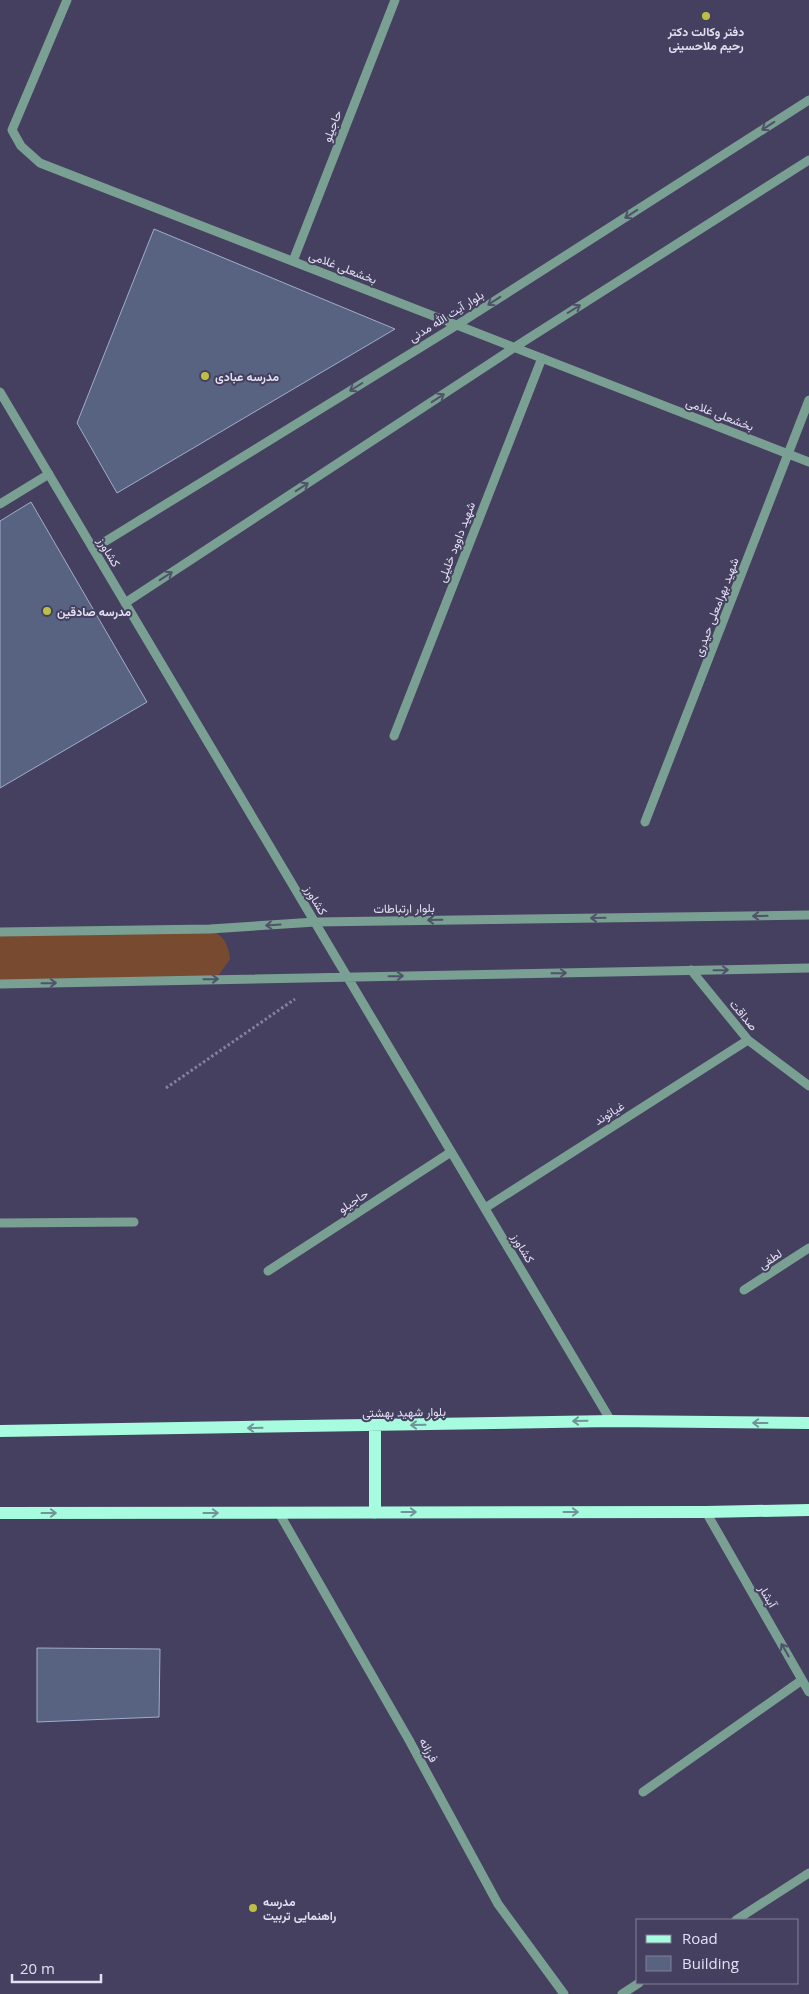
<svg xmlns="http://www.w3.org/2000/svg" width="809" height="1994" viewBox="0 0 809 1994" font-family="'Open Sans',Vazirmatn,sans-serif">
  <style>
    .grass { fill: #784b30 }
    .building { fill: #586281; stroke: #a1accf }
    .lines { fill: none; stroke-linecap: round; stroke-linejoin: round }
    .path { stroke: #85819c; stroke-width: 3; stroke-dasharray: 2.5 2.5; stroke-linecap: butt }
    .minor { stroke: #79a092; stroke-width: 9 }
    .major { stroke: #a7fbde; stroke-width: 12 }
    .oneway { stroke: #4f5369 }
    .oneway2 { stroke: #719498 }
    .poi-dot { fill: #bcbf43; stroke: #45405f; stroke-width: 2 }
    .labels { text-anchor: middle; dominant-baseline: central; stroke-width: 4; stroke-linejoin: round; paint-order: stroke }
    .poi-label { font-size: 12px; font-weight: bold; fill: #e2e0f3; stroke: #45405f; text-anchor: start }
    .street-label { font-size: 12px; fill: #e2e0f3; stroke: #45405f }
  </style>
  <rect width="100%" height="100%" fill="#45405f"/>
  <path class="grass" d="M210,929C224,937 228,943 230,959L216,979L0,984V932Z"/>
  <path class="building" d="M154,229L395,329L117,493L77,423Z
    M31,502L147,702L0,788V521Z
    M37,1648L160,1649L159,1717L37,1722Z"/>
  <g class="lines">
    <path class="path" d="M166,1088L295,999"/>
    <path class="minor" d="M67,0L12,130L21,146L40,163L809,462
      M293,261L395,0
      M0,392L611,1421
      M0,504L49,474
      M93,549L457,325L809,100
      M125,603L515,347L809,160
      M394,736L542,358
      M645,822L809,400
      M0,932L210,929L315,922L809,915
      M691,970L748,1040L809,1086
      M0,984L809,968
      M485,1208L748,1040
      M0,1223L134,1222
      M268,1271L451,1152
      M744,1290L809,1248
      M706,1512L809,1692
      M279,1513L409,1740L498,1904L564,1994
      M643,1792L802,1680
      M736,1920L809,1873
      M622,1994L639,1983"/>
    <path class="major" d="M375,1426V1513
      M0,1431L611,1421L809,1423
      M0,1513L706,1512L809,1510"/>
  </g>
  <defs><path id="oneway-shaft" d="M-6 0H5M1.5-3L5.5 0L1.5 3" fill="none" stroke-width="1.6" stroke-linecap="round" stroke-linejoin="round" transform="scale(1.25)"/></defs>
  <g class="oneway">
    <use href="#oneway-shaft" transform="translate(768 126) rotate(147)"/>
    <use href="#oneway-shaft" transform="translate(631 214) rotate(147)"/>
    <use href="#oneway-shaft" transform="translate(494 301) rotate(147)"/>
    <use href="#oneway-shaft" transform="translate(574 309) rotate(-32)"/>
    <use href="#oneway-shaft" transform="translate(356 387) rotate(148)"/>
    <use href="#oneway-shaft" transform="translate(438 398) rotate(-33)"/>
    <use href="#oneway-shaft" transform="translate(302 487) rotate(-33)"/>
    <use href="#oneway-shaft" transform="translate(166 576) rotate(-33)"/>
    <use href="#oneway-shaft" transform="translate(760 916) rotate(179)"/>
    <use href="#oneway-shaft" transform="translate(598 918) rotate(179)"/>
    <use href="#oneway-shaft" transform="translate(435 920) rotate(179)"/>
    <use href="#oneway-shaft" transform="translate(273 925) rotate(176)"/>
    <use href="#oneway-shaft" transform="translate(721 970) rotate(-1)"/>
    <use href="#oneway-shaft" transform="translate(559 973) rotate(-1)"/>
    <use href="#oneway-shaft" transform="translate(396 976) rotate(-1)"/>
    <use href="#oneway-shaft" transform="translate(211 979) rotate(-1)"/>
    <use href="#oneway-shaft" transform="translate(49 983) rotate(-1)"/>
    <use href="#oneway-shaft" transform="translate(785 1650) rotate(-120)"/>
  </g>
  <g class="oneway2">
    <use href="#oneway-shaft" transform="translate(580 1421) rotate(179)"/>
    <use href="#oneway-shaft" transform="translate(760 1423) rotate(-180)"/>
    <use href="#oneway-shaft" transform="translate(418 1425) rotate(179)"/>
    <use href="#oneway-shaft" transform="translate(255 1428) rotate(179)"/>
    <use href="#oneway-shaft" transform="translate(409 1512)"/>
    <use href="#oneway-shaft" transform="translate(571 1512)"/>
    <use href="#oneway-shaft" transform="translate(49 1513)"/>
    <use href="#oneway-shaft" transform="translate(211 1513)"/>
  </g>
  <g class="poi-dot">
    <circle cx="706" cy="16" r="5"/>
    <circle cx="205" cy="376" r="5"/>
    <circle cx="47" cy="611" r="5"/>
    <circle cx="253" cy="1908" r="5"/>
  </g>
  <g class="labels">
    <g class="poi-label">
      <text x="706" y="31" text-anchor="middle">دفتر وکالت دکتر<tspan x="706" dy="14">رحیم ملاحسینی</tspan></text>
      <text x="215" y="376">مدرسه عبادی</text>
      <text x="57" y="611">مدرسه صادقین</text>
      <text x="263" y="1901">مدرسه<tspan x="263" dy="14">راهنمایی تربیت</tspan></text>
    </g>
    <g class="street-label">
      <text transform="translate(332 126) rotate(-69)">حاجیلو</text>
      <text transform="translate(343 267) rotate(21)">بخشعلی غلامی</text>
      <text transform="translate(446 316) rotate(-32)">بلوار آیت الله مدنی</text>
      <text transform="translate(720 414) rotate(21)">بخشعلی غلامی</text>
      <text transform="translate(456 542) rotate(-69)">شهید داوود خلیلی</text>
      <text transform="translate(109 552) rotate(59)">کشاورز</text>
      <text transform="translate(716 607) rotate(-69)">شهید بهرامعلی حیدری</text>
      <text transform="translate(316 900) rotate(59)">کشاورز</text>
      <text transform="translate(404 908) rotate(-1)">بلوار ارتباطات</text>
      <text transform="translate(744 1015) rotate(50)">صداقت</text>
      <text transform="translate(609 1113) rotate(-32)">غیاثوند</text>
      <text transform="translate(353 1201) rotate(-33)">حاجیلو</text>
      <text transform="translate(523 1248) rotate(59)">کشاورز</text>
      <text transform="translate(770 1259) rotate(-34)">لطفی</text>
      <text transform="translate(404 1412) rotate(-1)">بلوار شهید بهشتی</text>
      <text transform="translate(768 1596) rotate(60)">آبشار</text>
      <text transform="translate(429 1750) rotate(62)">فرزانه</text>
    </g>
  </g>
  <rect x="636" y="1919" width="162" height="65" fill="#45405f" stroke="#84809a"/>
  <rect x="646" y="1935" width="25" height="8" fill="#a7fbde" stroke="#84809a"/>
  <text x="682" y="1944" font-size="15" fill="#e2e0f3">Road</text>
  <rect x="646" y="1956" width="25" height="15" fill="#586281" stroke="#84809a"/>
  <text x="682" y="1969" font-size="15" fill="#e2e0f3">Building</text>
  <path d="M12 1974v8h89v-8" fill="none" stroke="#e2e0f3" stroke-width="2.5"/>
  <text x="20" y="1974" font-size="15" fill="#e2e0f3" stroke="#45405f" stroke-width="4" paint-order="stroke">20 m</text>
</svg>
